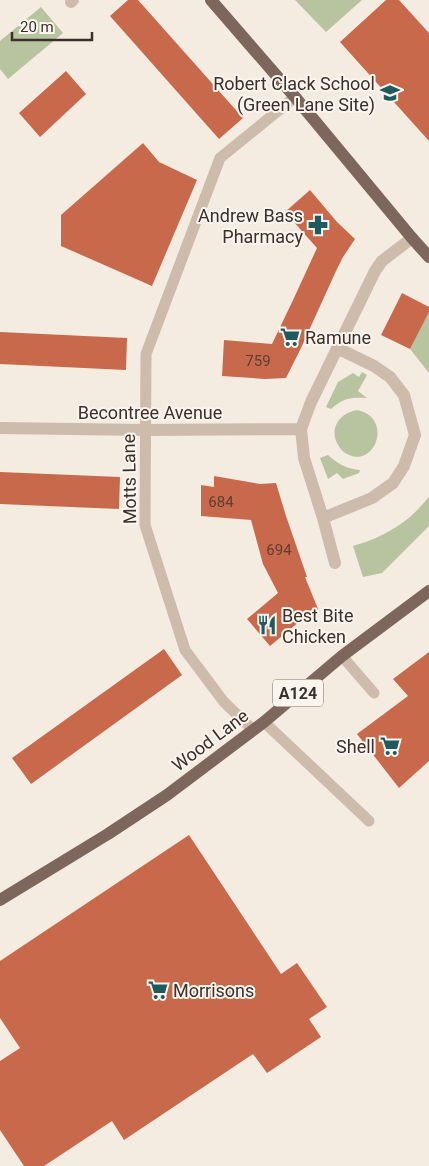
<svg xmlns="http://www.w3.org/2000/svg" width="429" height="1166" viewBox="0 0 429 1166" font-family="Roboto,sans-serif">
  <style>
    .green { fill: #b8c4a0 }
    .building { fill: #c8694b }
    .lines { fill: none; stroke-linecap: round; stroke-linejoin: round }
    .service { stroke: #cdbbac; stroke-width: 11 }
    .minor { stroke: #cdbbac; stroke-width: 12 }
    .primary { stroke: #7d675c; stroke-width: 12 }
    .labels { text-anchor: middle; dominant-baseline: central; stroke-width: 4; stroke-linejoin: round; paint-order: stroke }
    .number-label { font-size: 15px; fill: #5e3e33 }
    .shield { fill: #fbf5ee; stroke: #756b66; stroke-width: 1 }
    .shield-label { font-size: 16px; font-weight: bold; fill: #3b302b }
    .poi-label { font-size: 18px; fill: #3b302b; stroke: #fbf5ee; text-anchor: end }
    .street-label { font-size: 18px; fill: #3b302b; stroke: #fbf5ee }
  </style>
  <rect width="100%" height="100%" fill="#f4ebe1"/>
  <path class="green" d="M295,0H362L326,32Z
    M41,7L63,33L8,79L0,69V41Z
    M428,313H429V373L410,349Z
    M362,372L367,375L358,391L367,398C351,397 343,398 331,409L326,407L338,382L353,373L359,377Z
    M357,410C393,417 376,467 349,455C345,453 342,451 340,448C331,436 333,422 346,414C349,412 353,411 357,410Z
    M328,455C338,464 347,469 360,470L359,473L343,479L337,473L328,479L320,458Z
    M429,497V526L382,573L363,577L353,546C374,540 393,531 410,517C417,511 423,504 429,497Z"/>
  <path class="building" d="M128,0H138L243,118L219,139L110,16Z
    M386,0H399L429,33V141L340,42Z
    M66,71L86,94L40,137L19,113Z
    M143,143L159,162L197,180L152,286L61,246V215Z
    M310,190L337,222L355,239L343,257L336,271L301,348L286,378L265,379L222,376L224,340L272,344L294,298L317,248L285,212Z
    M402,293L429,307V312L410,349L381,335Z
    M0,332L127,338L126,370L0,364Z
    M0,472L120,477L119,509L0,504Z
    M214,476L260,484L276,483L286,516L307,577H305L318,609L300,621L270,646L247,619L278,593L263,564L251,520L201,516V485L214,487Z
    M164,649L182,675L31,784L12,758Z
    M429,652V761L399,788L357,734L408,696L393,679Z
    M189,835L281,974L297,963L327,1007L309,1019L321,1037L267,1073L253,1054L124,1140L112,1121L44,1166H24L0,1130V1061L20,1048L0,1018V961Z"/>
  <g class="lines">
    <path class="service" d="M342,656L374,693
      M264,722L369,821
      M253,730L224,702L185,650L145,525L146,354L220,158L295,97"/>
    <path class="minor" d="M71,2L73,0
      M0,428L145,430L301,429
      M323,518L372,498L393,483L404,466L415,435L404,395L390,377L374,366L337,348
      M335,563L323,518L304,458L301,429L311,402L375,271L382,261L412,238"/>
    <path class="primary" d="M211,0L295,97L412,238L429,257
      M0,900L108,834L167,795L264,722L342,656L429,591"/>
  </g>
  <defs>
    <symbol id="school-bare" viewBox="-9 -9 18 18"><path d="M0-5L7-2L0 1L-7-2ZM-4 1L0 2.5L4 1V4Q0 6-4 4Z" fill="#1f5a5e" stroke="#fbf5ee" stroke-width="2.5" paint-order="stroke"/></symbol>
    <symbol id="pharmacy-bare" viewBox="-9 -9 18 18"><path d="M-2-6h4v4h4v4h-4v4h-4v-4h-4v-4h4Z" fill="#1f5a5e" stroke="#fbf5ee" stroke-width="2.5" paint-order="stroke"/></symbol>
    <symbol id="supermarket-bare" viewBox="-9 -9 18 18"><path d="M-6-5.5h2.5l.6 2H6L4.5 2H-2.5L-4.4-4H-6ZM-1.5 3.2a1.3 1.3 0 1 0 .1 0ZM3 3.2a1.3 1.3 0 1 0 .1 0Z" fill="#1f5a5e" stroke="#fbf5ee" stroke-width="2.5" paint-order="stroke"/></symbol>
    <symbol id="restaurant-bare" viewBox="-9 -9 18 18"><path d="M-5-6h1v4h1v-4h1v4h1v-4h1v5L-1.5 .5V6h-2V.5L-5-1ZM5-6V6H3V1.5H1.5Q1.5-4 5-6Z" fill="#1f5a5e" stroke="#fbf5ee" stroke-width="2.5" paint-order="stroke"/></symbol>
  </defs>
  <g fill-rule="evenodd">
    <use href="#school-bare" x="376" y="79" width="28" height="28"/>
    <use href="#pharmacy-bare" x="304" y="211" width="28" height="28"/>
    <use href="#supermarket-bare" x="276" y="323" width="28" height="28"/>
    <use href="#restaurant-bare" x="253" y="611" width="28" height="28"/>
    <use href="#supermarket-bare" x="376" y="732" width="28" height="28"/>
    <use href="#supermarket-bare" x="144" y="976" width="28" height="28"/>
  </g>
  <g class="labels">
    <g class="number-label">
      <text x="258" y="361">759</text>
      <text x="221" y="502">684</text>
      <text x="279" y="550">694</text>
    </g>
    <rect class="shield" x="273" y="679.5" width="50" height="27" rx="4"/>
    <g class="shield-label">
      <text x="298" y="693">A124</text>
    </g>
    <g class="poi-label">
      <text x="375" y="83">Robert Clack School<tspan x="375" dy="21">(Green Lane Site)</tspan></text>
      <text x="303" y="215">Andrew Bass<tspan x="303" dy="21">Pharmacy</tspan></text>
      <text x="305" y="337" text-anchor="start">Ramune</text>
      <text x="282" y="615" text-anchor="start">Best Bite<tspan x="282" dy="21">Chicken</tspan></text>
      <text x="375" y="746">Shell</text>
      <text x="173" y="990" text-anchor="start">Morrisons</text>
    </g>
    <g class="street-label">
      <text x="150" y="412">Becontree Avenue</text>
      <text transform="translate(129 479) rotate(-91)">Motts Lane</text>
      <text transform="translate(210 740) rotate(-37)">Wood Lane</text>
    </g>
  </g>
  <path d="M12 32v8h80v-8" fill="none" stroke="#3b302b" stroke-width="2.5"/>
  <text x="20" y="32" font-size="15" fill="#3b302b" stroke="#fbf5ee" stroke-width="4" paint-order="stroke">20 m</text>
</svg>
